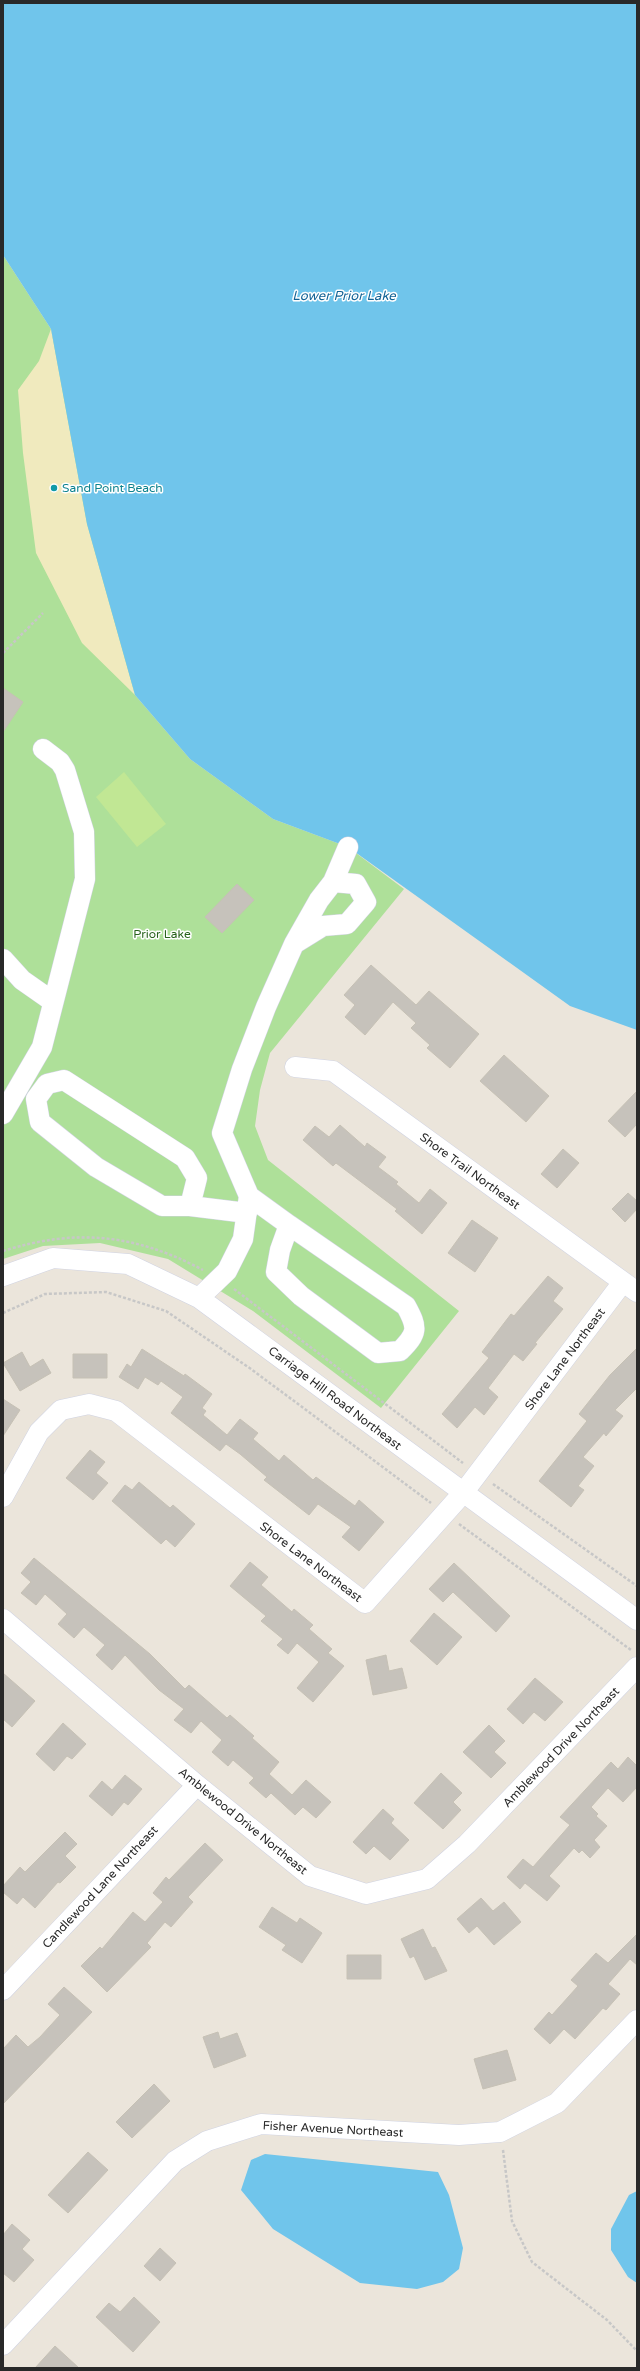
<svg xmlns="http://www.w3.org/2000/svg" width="640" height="2371" viewBox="0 0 640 2371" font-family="'Varela Round',sans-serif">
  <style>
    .green { fill: #aee099 }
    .sand { fill: #f0eabe }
    .pitch { fill: #c1e794 }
    .water { fill: #70c5eb }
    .building { fill: #c6c2bb; stroke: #c6c1b5 }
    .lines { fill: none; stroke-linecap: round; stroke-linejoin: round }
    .minor-casing { stroke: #d0d3e2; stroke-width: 21 }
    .path { stroke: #c7c7c7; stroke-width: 2.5; stroke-dasharray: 3 2; stroke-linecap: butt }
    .minor { stroke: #fff; stroke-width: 20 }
    .culture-dot { fill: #0f9aa8; stroke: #fff; stroke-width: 1.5 }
    .labels { text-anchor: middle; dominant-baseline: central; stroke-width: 3; stroke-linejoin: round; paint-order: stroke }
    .culture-label { font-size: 12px; fill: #0d838f; stroke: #fff; text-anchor: start }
    .park-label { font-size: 12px; fill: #28631c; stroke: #fff }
    .street-label { font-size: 12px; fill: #292929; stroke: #fff }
    .water-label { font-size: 13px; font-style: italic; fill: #116295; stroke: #fff }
  </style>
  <rect width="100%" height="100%" fill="#ebe5db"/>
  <path class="green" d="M3,255L51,329L135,695L190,759L273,819L348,847L404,889L270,1053L260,1090L255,1126L268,1160L459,1311L381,1408L253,1311L168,1259L100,1243L43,1246L3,1259Z"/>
  <path class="sand" d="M51,329L87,524L135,695L82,643L36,553L23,453L18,390L39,361Z"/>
  <path class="pitch" d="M124,772L166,824L137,847L96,797Z"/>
  <path class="water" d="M3,3H637V1030L570,1006L348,847L273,819L190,759L135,695L87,524L51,329L3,255Z
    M265,2154L438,2172L449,2195L463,2248L459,2269L443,2282L417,2289L360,2283L273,2229L241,2190L251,2160Z
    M637,2191V2283L628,2277L611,2250V2229L629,2195Z"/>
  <path class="building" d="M3,688L23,702L3,732Z
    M237,884L254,900L222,933L205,917Z
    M371,965L416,1005L429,991L479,1034L450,1068L427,1048L430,1045L411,1028L416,1023L393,1002L365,1035L345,1017L355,1005L344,995Z
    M504,1055L549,1096L526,1122L480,1081Z
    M637,1091V1124L625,1137L608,1121Z
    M340,1125L365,1147L367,1143L386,1157L378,1167L398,1182L396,1184L419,1203L430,1189L447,1203L422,1234L395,1211L397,1209L336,1163L333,1166L303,1140L315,1126L329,1137Z
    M563,1149L579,1163L557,1188L541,1174Z
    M628,1193L637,1201V1209L625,1222L612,1209Z
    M472,1220L498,1238L475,1272L448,1253Z
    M548,1276L563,1288L553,1301L563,1309L535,1343L537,1344L523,1361L514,1354L488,1388L498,1397L484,1415L475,1407L457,1428L442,1414L489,1358L482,1352L511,1314L514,1316Z
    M637,1348V1388L615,1410L623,1416L606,1436L604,1433L583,1457L594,1466L578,1486L584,1490L571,1507L539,1481L587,1421L579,1414L610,1375Z
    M142,1349L184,1376L185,1374L212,1394L202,1408L206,1411L203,1415L227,1435L240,1419L258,1433L253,1439L279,1461L284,1455L313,1480L316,1477L355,1506L359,1500L384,1522L359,1551L342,1537L351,1527L318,1504L309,1515L264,1480L267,1477L240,1454L226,1444L220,1451L171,1413L183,1397L161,1381L158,1385L145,1377L138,1389L119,1377L127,1364L131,1367Z
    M22,1352L30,1367L43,1359L51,1373L20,1391L3,1363Z
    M73,1354H107V1378H73Z
    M3,1399L20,1410L3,1436Z
    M90,1450L105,1462L96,1473L108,1483L93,1500L66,1478Z
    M139,1482L170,1508L173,1505L195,1524L175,1547L166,1539L161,1544L112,1501L125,1485L132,1490Z
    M34,1558L150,1654L185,1689L189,1685L227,1718L230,1715L254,1736L252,1738L279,1762L269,1774L292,1795L306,1780L331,1802L316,1818L303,1807L295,1815L271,1793L266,1798L249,1783L254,1778L233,1760L228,1766L212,1752L222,1740L201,1721L191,1733L174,1720L184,1709L159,1690L125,1655L112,1670L96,1655L105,1645L84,1627L74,1638L58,1624L67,1614L45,1594L36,1605L21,1593L31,1582L21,1573Z
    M250,1562L268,1577L261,1585L292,1612L294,1609L313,1625L309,1629L332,1649L328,1653L344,1666L313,1702L297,1688L319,1662L297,1643L288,1654L277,1645L283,1639L261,1621L266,1616L230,1586Z
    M454,1563L510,1616L496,1632L453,1592L443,1602L429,1589Z
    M434,1613L462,1637L437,1665L410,1641Z
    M386,1655L389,1671L402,1668L407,1688L373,1695L366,1660Z
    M3,1673L35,1701L12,1727L3,1719Z
    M535,1678L563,1702L545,1721L534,1712L523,1724L507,1709Z
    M63,1723L86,1744L72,1759L67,1756L54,1771L36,1754Z
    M489,1725L505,1741L494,1752L506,1763L491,1778L463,1752Z
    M628,1757L637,1766V1787L623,1802L608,1788L591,1807L598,1814L596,1816L607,1826L594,1840L600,1847L590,1858L582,1850L579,1853L574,1848L549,1876L560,1886L547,1901L525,1883L520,1889L507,1877L523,1859L533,1867L570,1825L560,1817L611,1762L618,1769Z
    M441,1773L462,1793L453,1802L461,1810L443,1829L414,1803Z
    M125,1775L142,1789L128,1805L124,1802L112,1816L89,1796L102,1781L112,1790Z
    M383,1809L394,1819L391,1823L409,1840L390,1860L374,1846L366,1854L353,1842Z
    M65,1832L77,1844L65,1856L76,1867L60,1883L58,1882L35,1908L23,1897L17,1904L3,1892V1886L20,1867L25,1872Z
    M205,1843L223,1860L188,1897L193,1902L171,1927L165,1922L147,1943L151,1947L107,1992L81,1966L100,1947L102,1949L133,1912L145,1922L163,1902L153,1893L166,1877L169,1880Z
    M481,1898L493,1911L504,1902L521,1922L494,1945L477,1926L469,1933L457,1919Z
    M272,1907L297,1923L300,1918L322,1933L302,1963L282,1950L286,1945L259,1927Z
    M423,1929L432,1948L435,1947L447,1971L425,1980L414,1956L410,1958L401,1939Z
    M637,1934V1965L630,1959L608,1984L620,1994L606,2010L603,2008L575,2039L564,2029L550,2044L534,2029L549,2012L552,2015L578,1986L571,1980L596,1953L608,1963Z
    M347,1955H381V1979H347Z
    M64,1987L92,2012L3,2104V2049L16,2035L28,2047L40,2037L60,2015L48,2004Z
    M218,2032L220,2039L237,2033L246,2056L214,2068L203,2037Z
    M507,2050L516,2080L483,2089L474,2059Z
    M154,2084L170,2101L132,2138L116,2122Z
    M88,2152L108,2170L68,2213L48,2195Z
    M12,2224L30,2240L22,2249L34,2260L14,2282L3,2273V2235Z
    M160,2248L176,2263L160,2281L144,2266Z
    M134,2297L160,2322L133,2352L96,2317L109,2303L120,2312Z
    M55,2346L79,2368H35Z"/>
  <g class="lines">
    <defs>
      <path id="minor" d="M333,882L348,847
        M3,959L22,980L52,1001
        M295,1067L333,1071L637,1292
        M3,1114L42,1047L85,879L84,832L65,770L60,762L43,749
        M249,1196L289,1225L280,1250L276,1272L301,1296L378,1353L400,1351C418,1333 418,1328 406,1306L289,1225
        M190,1206H162L96,1167L40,1122L36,1099L47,1084L64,1080L185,1158L197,1178L190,1206L247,1213
        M3,1276L53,1258L128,1264L199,1298L637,1620
        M199,1298L227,1271L243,1239L249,1196L222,1133L242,1069L266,1007L294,944L323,926L347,924L366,902L356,884L333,882L319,900L294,944
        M3,1497L39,1432L61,1410L89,1404L116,1411L365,1603L463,1493L623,1282
        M3,1619L197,1785L310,1876L366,1894L427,1879L467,1844L637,1667
        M3,1990L197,1785
        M3,2345L175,2161L207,2141L261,2124L459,2135L500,2132L557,2103L637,2020"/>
    </defs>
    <use href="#minor" class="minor-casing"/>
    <path class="path" d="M3,653L43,613
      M3,1251C76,1228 135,1234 203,1270
      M234,1289L463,1463
      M3,1313L45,1294L106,1292L166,1311L251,1369L431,1503
      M493,1484L637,1586
      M459,1524L631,1650
      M503,2150L512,2221L532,2262L607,2320L637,2351"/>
    <use href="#minor" class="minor"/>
  </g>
  <circle class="culture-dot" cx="54" cy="488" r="4"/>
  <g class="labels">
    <g class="culture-label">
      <text x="62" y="488">Sand Point Beach</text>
    </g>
    <g class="park-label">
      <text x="162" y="934">Prior Lake</text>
    </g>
    <g class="street-label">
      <text transform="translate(470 1171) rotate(36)">Shore Trail Northeast</text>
      <text transform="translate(565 1359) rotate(-53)">Shore Lane Northeast</text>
      <text transform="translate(335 1398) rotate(37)">Carriage Hill Road Northeast</text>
      <text transform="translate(311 1562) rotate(37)">Shore Lane Northeast</text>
      <text transform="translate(561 1747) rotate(-46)">Amblewood Drive Northeast</text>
      <text transform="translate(243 1821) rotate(39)">Amblewood Drive Northeast</text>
      <text transform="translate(100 1887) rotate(-47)">Candlewood Lane Northeast</text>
      <text transform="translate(333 2129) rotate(3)">Fisher Avenue Northeast</text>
    </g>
    <g class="water-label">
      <text x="344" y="296">Lower Prior Lake</text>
    </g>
  </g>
  <rect width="640" height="2371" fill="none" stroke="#292929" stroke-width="8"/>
</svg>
